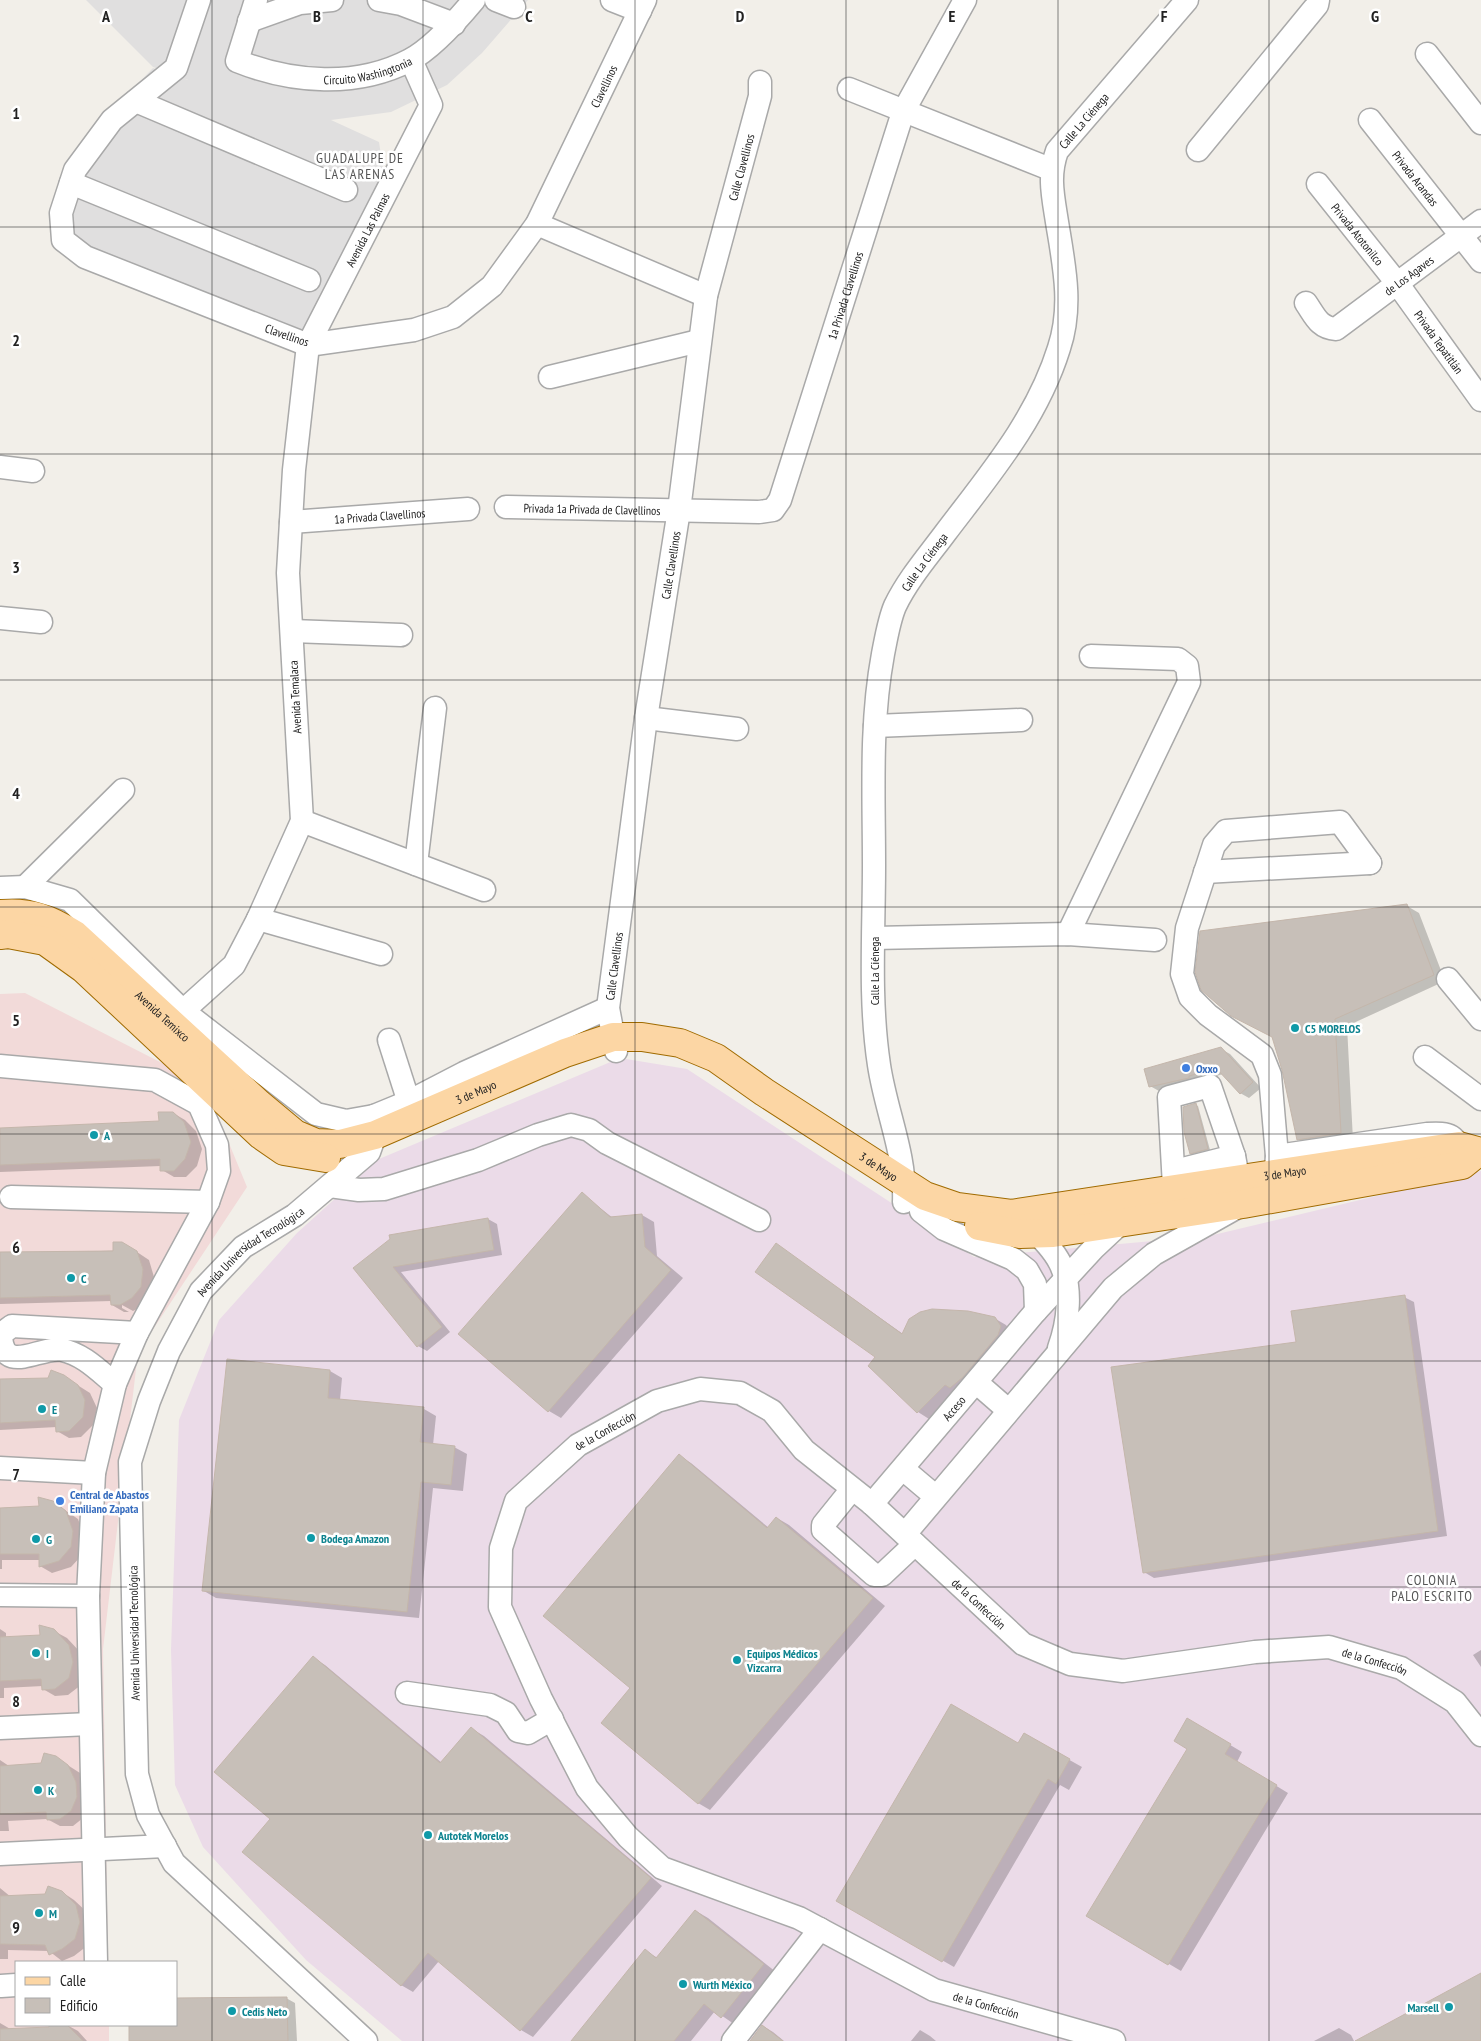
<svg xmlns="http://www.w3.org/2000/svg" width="1481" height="2041" viewBox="0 0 1481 2041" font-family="'PT Sans Narrow',sans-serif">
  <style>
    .residential { fill: #e0dfdf }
    .commercial { fill: #f2dad9 }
    .industrial { fill: #ebdbe8 }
    .shadow { fill: #0003 }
    .building { fill: #c7bfb8; stroke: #c4b6ab }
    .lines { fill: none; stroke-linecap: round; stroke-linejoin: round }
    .minor-casing { stroke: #a9a9a9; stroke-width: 25 }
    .major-casing { stroke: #a06b00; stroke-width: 30 }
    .minor { stroke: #fff; stroke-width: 22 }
    .major { stroke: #fcd6a4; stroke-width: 28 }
    .grid { fill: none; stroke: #222; stroke-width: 1; stroke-opacity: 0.55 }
    .culture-dot { fill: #0f9aa8; stroke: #fff; stroke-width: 2 }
    .shop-dot { fill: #3f7fe0; stroke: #fff; stroke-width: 2 }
    .labels { text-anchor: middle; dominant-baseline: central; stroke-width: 5; stroke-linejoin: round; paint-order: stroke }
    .street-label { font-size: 12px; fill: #222; stroke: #fff }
    .culture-label { font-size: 12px; font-weight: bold; fill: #0d838f; stroke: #fff; text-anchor: start }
    .shop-label { font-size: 12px; font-weight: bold; fill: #366cbe; stroke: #fff; text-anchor: start }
    .neighbourhood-label { font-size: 14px; letter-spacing: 1px; fill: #555; stroke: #fff }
    .grid-label { font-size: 16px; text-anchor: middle; font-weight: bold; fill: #222; stroke: #fff; stroke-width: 5; stroke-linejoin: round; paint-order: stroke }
  </style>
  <rect width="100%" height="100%" fill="#f2efe9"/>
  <path class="residential" d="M86,0H528L482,53L447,85L391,112L331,120L379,142L384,175L299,349L64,251L55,197L78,146L153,68L188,80L153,67Z"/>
  <path class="commercial" d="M25,993L205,1085L247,1187L138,1352L103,1649L108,1962H16V2025H109V2041H0V994Z"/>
  <path class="industrial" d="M620,1058L687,1069L974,1257L1209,1236L1481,1171V2041H402L306,1960L203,1847L175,1785L171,1650L179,1420L219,1320L297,1233L379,1159Z"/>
  <path class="shadow" d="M1407,906L1419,913L1445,981L1347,1026L1353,1140L1310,1146L1298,1139L1283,1070Z
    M1221,1049L1230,1054L1261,1088L1249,1098L1240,1093L1223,1074L1181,1087L1179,1086L1159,1091L1150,1086Z
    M1196,1105L1198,1106L1210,1150L1193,1154L1191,1153Z
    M173,1113L185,1120L196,1131L202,1149L197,1166L186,1177H174L162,1170L161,1166L0,1172V1129L160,1122Z
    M582,1194L613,1218L642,1215L654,1222L657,1256L683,1278L561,1418L549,1411Z
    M488,1219L497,1224L502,1255L401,1272L450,1332L427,1351L418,1346L354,1269Z
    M134,1250L149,1260L154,1277L153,1294L145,1305L133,1311L122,1305V1308L129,1312H124L112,1305V1301L0,1304V1254Z
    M787,1252L903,1334L994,1318L1006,1325L1012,1333L929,1419L918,1412L870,1366L877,1357Z
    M1404,1297L1414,1302L1447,1536L1154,1578L1144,1572L1297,1343Z
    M228,1360L330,1371L342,1378L340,1400L424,1409L436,1416L433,1445L454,1447L467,1454L463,1491L433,1488L419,1618L216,1598L204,1591Z
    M63,1376L90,1393L97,1408L94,1424L81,1437L69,1438L57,1431V1427L0,1430V1380L49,1379Z
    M679,1456L691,1463L769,1528L777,1518L789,1525L885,1606L710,1810L698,1803L632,1688Z
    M53,1502L78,1519L85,1538L83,1554L71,1567L52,1573L40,1566V1560H2V1569H0V1508L40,1507Z
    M0,1629L6,1633V1638L41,1636L54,1631L67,1638L81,1653V1685L68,1695L55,1696L43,1689V1686L4,1688V1698H0Z
    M1481,1650V1667L1473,1655Z
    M313,1658L325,1665L442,1763L472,1729L484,1736L662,1886L533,2037L521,2030L439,1961L413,1992L401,1985L271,1819Z
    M1188,1720L1242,1752L1237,1762L1288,1793L1181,1971L1088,1916L1189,1749Z
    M1025,1735L1082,1767L1069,1790L1060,1785L954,1967L838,1901L1018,1745Z
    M55,1757L80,1773L88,1790L83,1818L73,1826H60L47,1819L8,1821L9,1831H0V1760L9,1766L42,1764Z
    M0,1888L11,1897L46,1895L62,1892L74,1900L88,1913L87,1946L74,1956L62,1961L49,1951L8,1950V1959H0Z
    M696,1911L708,1918L776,1972L734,2024L715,2011L691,2041H573L645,1951L658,1958Z
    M286,1998L295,2003L297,2041H131L130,2025H176Z
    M0,2023L12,2030L51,2029V2025H67L78,2031L87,2041H0Z
    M763,2026L773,2032L784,2041H751Z
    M1339,2028L1351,2035L1354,2041H1314Z
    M920,2030L930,2036L936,2041H911Z"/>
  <path class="building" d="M1407,904L1434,975L1335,1019L1341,1133L1297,1140L1282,1070L1272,1037L1231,1016L1201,990L1195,972L1200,931Z
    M1221,1047L1253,1082L1240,1094L1216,1068L1189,1076V1078L1149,1087L1144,1069Z
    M1196,1103L1208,1149L1190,1154L1184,1132L1183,1107Z
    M158,1112H173L184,1122L191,1142L185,1159L174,1171H160V1159L0,1165V1128L159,1121Z
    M582,1192L610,1217L642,1214L645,1247L671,1270L548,1412L458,1334Z
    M488,1218L494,1250L393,1267L442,1327L417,1347L353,1268L390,1239L389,1235Z
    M113,1242H122L137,1251L143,1269L141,1287L132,1298L120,1305H111L110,1295L0,1298V1252L113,1251Z
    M776,1243L902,1334L909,1319L920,1312L932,1309L968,1311L995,1317L1001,1326L998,1335L963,1377L950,1388L945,1385L917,1413L868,1366L875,1357L755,1272Z
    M1405,1295L1438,1531L1143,1573L1111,1367L1296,1342L1291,1311Z
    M227,1359L330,1370L328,1398L424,1407L420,1442L455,1446L451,1485L421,1482L407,1612L202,1591Z
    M51,1370L64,1375L78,1385L85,1400L83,1417L69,1431L56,1432L55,1420L0,1423V1379L48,1378Z
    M679,1454L767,1528L776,1517L873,1598L698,1804L601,1723L630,1688L543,1616Z
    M38,1497L53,1501L66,1511L73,1531L71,1547L59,1561L39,1567V1554H0V1508L39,1506Z
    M39,1625L54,1629L69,1645L73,1662L69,1678L55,1689L42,1690L41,1679L0,1681V1637L40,1635Z
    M313,1656L440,1763L471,1727L651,1878L520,2031L428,1953L401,1986L242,1852L270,1819L214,1772Z
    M951,1704L1018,1743L1024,1733L1070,1759L1056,1784L1048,1779L942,1962L836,1901Z
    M1187,1718L1231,1744L1225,1754L1277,1785L1168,1965L1086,1916L1187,1749L1174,1741Z
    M44,1753L56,1756L68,1765L76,1782L77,1797L71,1811L60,1819L47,1820L46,1812L0,1814V1766L41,1763Z
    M48,1886L62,1891L76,1905L80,1922L75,1939L62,1949L49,1955L45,1945L0,1944V1896L45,1894Z
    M695,1910L764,1964L721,2018L704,2004L674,2041H571L645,1949L656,1958Z
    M1481,1973V2041H1355Z
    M287,1997L288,2041H129V2025H176V1998Z
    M49,2025H67L83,2041H0V2029L49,2027Z
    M762,2025L783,2041H750Z"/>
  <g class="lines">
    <defs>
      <g id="minor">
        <path id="s1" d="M199,0L176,68L112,120L75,170L61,213L63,240L85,257L308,345L414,330L453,317L492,286L537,224L645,0"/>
        <path id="s2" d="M256,0L237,61C292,83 357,88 410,60C431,49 459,18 474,0"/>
        <path d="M379,0L401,4L454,24"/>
        <path d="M496,0L514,7"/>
        <path d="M612,0L640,11"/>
        <path d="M249,21L300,3L332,0"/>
        <path d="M1427,54L1481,123"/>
        <path d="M849,89L1050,169"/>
        <path d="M136,101L346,190"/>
        <path id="s3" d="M1370,120L1481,261"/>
        <path d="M1198,150L1317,5L1318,0"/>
        <path d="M71,183L309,280"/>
        <path id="s4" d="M1318,184L1397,283L1481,400"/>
        <path d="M537,224L706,296"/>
        <path id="s5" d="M1306,303C1315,316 1319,328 1336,329L1481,221"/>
        <path d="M550,377L699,341"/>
        <path d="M0,467L33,471"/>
        <path id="s6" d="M506,507L759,512L773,510L780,500L903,112L965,0"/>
        <path id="s7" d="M291,522L468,509"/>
        <path d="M0,618L41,622"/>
        <path d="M292,631L401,635"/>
        <path d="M646,718L737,729"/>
        <path d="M875,726L1021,720"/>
        <path d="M302,821L484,890"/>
        <path d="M416,864L435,708"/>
        <path d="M1205,872L1370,863"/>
        <path d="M25,887L123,790"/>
        <path d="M0,888L25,887L70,900L183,1011L316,1114L346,1121L374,1116L408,1102L464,1073L608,1008"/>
        <path d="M258,919L381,954"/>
        <path d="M1068,934L1189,682L1187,666L1178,659L1091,656"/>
        <path d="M874,938L1068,934L1155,940"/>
        <path d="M1448,979L1481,1019"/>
        <path id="s8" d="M183,1011L234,965L258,919L302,821L288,573L294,470L308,345L431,105L411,60"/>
        <path d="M389,1040L413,1115"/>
        <path id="s9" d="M616,1051L608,1008L646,718L679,510L706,296L760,96V82"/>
        <path d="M1425,1057L1481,1099"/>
        <path d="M0,1066L155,1080L199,1104L217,1145L219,1171L208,1202L137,1333L115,1384L94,1473L88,1596L96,1962"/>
        <path d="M1277,1156L1427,1134C1450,1133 1457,1134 1461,1158"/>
        <path d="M1175,1171L1234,1156"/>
        <path d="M330,1186L359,1190L384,1189L478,1160L538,1135L571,1125L589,1130L607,1143L759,1220"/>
        <path d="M1274,1190L1277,1156L1270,1075L1262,1055L1208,1015L1190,997L1182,974L1187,928L1214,845L1226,831L1340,822L1370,863"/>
        <path d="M11,1197L208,1202"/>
        <path id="s10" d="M904,1202C906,1154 886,1112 879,1065C869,999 874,932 874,865C874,795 870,724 883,654C886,639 889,620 895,606C908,579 929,555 946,532C990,474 1037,419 1059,348C1073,306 1064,265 1057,222C1053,196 1048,176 1057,151L1187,0"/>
        <path d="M921,1211L944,1229L1013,1259L1027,1270L1035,1284L1036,1311"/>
        <path d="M1027,1224C1039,1235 1053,1249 1060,1263C1073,1288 1068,1323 1059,1348"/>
        <path d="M977,1383L1008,1410"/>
        <path d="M115,1384C99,1371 83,1354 62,1350C39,1346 2,1377 1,1334L12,1326L137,1333"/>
        <path d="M0,1468L94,1473"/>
        <path d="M903,1469L935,1496"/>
        <path d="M852,1489L823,1525V1530L874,1575H882L915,1544"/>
        <path id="s11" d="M872,1504L1036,1311L1093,1249L1125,1219"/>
        <path d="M905,1534L1113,1288L1154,1254L1243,1204L1234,1156L1210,1086L1169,1097L1175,1204"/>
        <path d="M0,1595L88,1596"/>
        <path d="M407,1693L490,1705L506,1713L518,1731L528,1733L552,1719"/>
        <path d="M0,1728L90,1724"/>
        <path d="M0,1854L165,1846"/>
        <path d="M1,1986L16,1985"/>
        <path id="s12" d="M366,2041L174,1863L148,1815L137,1774L130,1462L149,1401L169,1351L201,1291L243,1247L295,1215L369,1152L375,1135L374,1116"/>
        <path d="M733,2041L820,1929"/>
        <path id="s13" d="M1114,2041L934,1990L799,1918L662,1868L628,1837L587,1788L541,1699L500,1607L501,1548L516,1501L578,1445L657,1401L700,1389L740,1393L772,1411L804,1450L872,1504L1023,1644L1070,1664L1123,1671L1255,1652L1329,1647L1401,1668L1455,1702L1481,1735"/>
      </g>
      <g id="major">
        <path id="s14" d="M0,914C31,911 49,919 75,935L259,1104L295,1134L316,1143L340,1144L375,1135L565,1053L613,1037H642L680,1043L716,1058L764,1092L925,1196L957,1207L1011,1214L1459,1146L1481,1152"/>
        <path d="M0,935L8,934L45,941L84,969L261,1135L284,1151L326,1158"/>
        <path d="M979,1226L1020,1234L1053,1233L1243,1204L1462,1165L1477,1153"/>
      </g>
    </defs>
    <use href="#minor" class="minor-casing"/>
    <use href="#major" class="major-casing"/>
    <use href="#minor" class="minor"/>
    <use href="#major" class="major"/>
  </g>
  <path class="grid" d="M212,0V2041M423,0V2041M635,0V2041M846,0V2041M1058,0V2041M1269,0V2041M0,227H1481M0,454H1481M0,680H1481M0,907H1481M0,1134H1481M0,1361H1481M0,1587H1481M0,1814H1481"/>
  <g class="culture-dot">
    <circle cx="1295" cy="1028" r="5"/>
    <circle cx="94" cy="1135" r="5"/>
    <circle cx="71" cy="1278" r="5"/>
    <circle cx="42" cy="1409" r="5"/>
    <circle cx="311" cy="1538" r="5"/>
    <circle cx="36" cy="1539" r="5"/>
    <circle cx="36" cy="1653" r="5"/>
    <circle cx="737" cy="1660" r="5"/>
    <circle cx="38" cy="1790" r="5"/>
    <circle cx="428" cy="1835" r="5"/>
    <circle cx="39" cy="1913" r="5"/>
    <circle cx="683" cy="1984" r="5"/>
    <circle cx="1449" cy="2007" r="5"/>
    <circle cx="232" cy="2011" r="5"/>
  </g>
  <g class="shop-dot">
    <circle cx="1186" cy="1068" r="5"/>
    <circle cx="60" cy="1501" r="5"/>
  </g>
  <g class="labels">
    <g class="street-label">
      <text stroke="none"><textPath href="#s2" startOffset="198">Circuito Washingtonia</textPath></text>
      <text stroke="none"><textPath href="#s1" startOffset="984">Clavellinos</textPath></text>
      <text stroke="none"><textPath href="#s10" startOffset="1148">Calle La Ciénega</textPath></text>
      <text stroke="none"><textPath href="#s9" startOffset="896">Calle Clavellinos</textPath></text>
      <text stroke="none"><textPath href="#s3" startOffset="74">Privada Arandas</textPath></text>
      <text stroke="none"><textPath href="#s8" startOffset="835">Avenida Las Palmas</textPath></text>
      <text stroke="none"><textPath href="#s4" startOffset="64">Privada Atotonilco</textPath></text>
      <text stroke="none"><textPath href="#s5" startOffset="132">de Los Agaves</textPath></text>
      <text stroke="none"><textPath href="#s6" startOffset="494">1a Privada Clavellinos</textPath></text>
      <text transform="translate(287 335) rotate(19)">Clavellinos</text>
      <text stroke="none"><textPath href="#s4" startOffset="199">Privada Tepatitlán</textPath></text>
      <text stroke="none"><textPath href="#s6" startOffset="86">Privada 1a Privada de Clavellinos</textPath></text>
      <text stroke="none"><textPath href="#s7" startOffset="89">1a Privada Clavellinos</textPath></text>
      <text stroke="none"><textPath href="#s10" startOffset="654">Calle La Ciénega</textPath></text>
      <text stroke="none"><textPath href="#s9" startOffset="491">Calle Clavellinos</textPath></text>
      <text transform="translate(295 697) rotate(-93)">Avenida Temalaca</text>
      <text stroke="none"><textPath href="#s9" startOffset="86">Calle Clavellinos</textPath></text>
      <text transform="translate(874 971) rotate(-90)">Calle La Ciénega</text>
      <text stroke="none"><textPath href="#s14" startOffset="199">Avenida Temixco</textPath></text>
      <text stroke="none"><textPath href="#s14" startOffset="569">3 de Mayo</textPath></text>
      <text stroke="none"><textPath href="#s14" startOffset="1019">3 de Mayo</textPath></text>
      <text stroke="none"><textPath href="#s14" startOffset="1439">3 de Mayo</textPath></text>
      <text stroke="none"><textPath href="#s12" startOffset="920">Avenida Universidad Tecnológica</textPath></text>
      <text stroke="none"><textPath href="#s11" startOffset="126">Acceso</textPath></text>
      <text stroke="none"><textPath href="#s13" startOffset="1019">de la Confección</textPath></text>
      <text stroke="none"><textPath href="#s13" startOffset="1484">de la Confección</textPath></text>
      <text transform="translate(134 1633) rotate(-91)">Avenida Universidad Tecnológica</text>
      <text stroke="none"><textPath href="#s13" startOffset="1904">de la Confección</textPath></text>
      <text transform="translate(986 2005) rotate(16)">de la Confección</text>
    </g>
    <g class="culture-label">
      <text x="1305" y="1028">C5 MORELOS</text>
      <text x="104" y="1135">A</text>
      <text x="81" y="1278">C</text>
      <text x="52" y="1409">E</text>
      <text x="321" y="1538">Bodega Amazon</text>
      <text x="46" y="1539">G</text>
      <text x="46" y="1653">I</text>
      <text x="747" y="1653">Equipos Médicos<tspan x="747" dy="14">Vizcarra</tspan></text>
      <text x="48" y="1790">K</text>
      <text x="438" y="1835">Autotek Morelos</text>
      <text x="49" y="1913">M</text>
      <text x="693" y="1984">Wurth México</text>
      <text x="1439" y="2007" text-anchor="end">Marsell</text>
      <text x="242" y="2011">Cedis Neto</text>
    </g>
    <g class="shop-label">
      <text x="1196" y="1068">Oxxo</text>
      <text x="70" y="1494">Central de Abastos<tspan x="70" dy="14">Emiliano Zapata</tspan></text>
    </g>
    <g class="neighbourhood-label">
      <text x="360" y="158">GUADALUPE DE<tspan x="360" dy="16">LAS ARENAS</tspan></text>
      <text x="1432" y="1580">COLONIA<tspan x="1432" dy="16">PALO ESCRITO</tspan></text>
    </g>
  </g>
  <g class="grid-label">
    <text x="106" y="22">A</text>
    <text x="317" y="22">B</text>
    <text x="529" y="22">C</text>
    <text x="740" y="22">D</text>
    <text x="952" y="22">E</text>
    <text x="1164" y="22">F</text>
    <text x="1375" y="22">G</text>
    <text x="16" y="119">1</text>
    <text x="16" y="346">2</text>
    <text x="16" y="573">3</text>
    <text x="16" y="799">4</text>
    <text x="16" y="1026">5</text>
    <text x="16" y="1253">6</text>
    <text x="16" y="1480">7</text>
    <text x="16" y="1707">8</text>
    <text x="16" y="1933">9</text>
  </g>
  <rect x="15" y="1961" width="162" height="65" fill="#ffffff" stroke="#a7a7a7"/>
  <rect x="25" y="1977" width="25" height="8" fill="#fcd6a4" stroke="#a7a7a7"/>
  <text x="60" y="1986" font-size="15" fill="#222222">Calle</text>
  <rect x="25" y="1998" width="25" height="15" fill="#c7bfb8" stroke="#a7a7a7"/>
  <text x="60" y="2011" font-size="15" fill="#222222">Edificio</text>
</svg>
